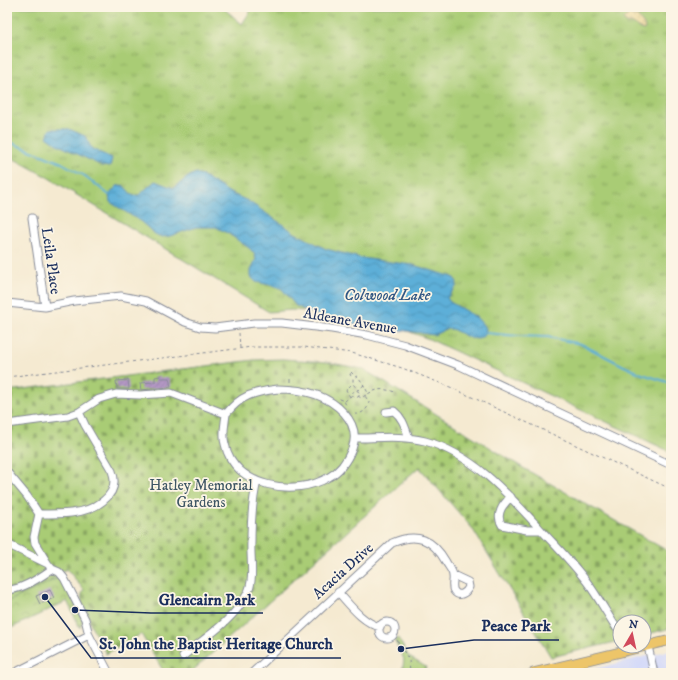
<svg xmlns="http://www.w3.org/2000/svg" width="678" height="680" viewBox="0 0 678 680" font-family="'IM FELL DW Pica',serif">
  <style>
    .built { fill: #d3d9f9 }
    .grass { fill: url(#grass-tufts); stroke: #627e69 }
    .sand { fill: url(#sand-dots); stroke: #84847e }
    .cemetery { fill: url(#cemetery-stones); stroke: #627e69 }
    .park { fill: url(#park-crowns); stroke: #627e69 }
    .water { fill: url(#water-waves); stroke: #3c6f9b }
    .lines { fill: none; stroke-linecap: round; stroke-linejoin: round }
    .stream { stroke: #5dafd8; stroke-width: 2 }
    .building { fill: url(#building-hatch) }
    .minor-casing { stroke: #888c98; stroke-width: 9 }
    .major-casing { stroke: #888c98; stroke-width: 11 }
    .path { stroke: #888c98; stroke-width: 1; stroke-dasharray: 3 3; stroke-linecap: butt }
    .minor { stroke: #fff; stroke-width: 7 }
    .major { stroke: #edc569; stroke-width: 9 }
    .labels { text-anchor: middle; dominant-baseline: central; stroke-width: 3.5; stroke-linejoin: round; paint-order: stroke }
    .street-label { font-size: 15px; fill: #1b2f5e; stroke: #fcf5e5 }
    .park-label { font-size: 15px; fill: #3e5664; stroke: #fcf5e5 }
    .water-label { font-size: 16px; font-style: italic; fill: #2f5583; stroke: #fcf5e5 }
    .leader { fill: none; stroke: #1b2f5e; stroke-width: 1.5 }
    .callout-dot { fill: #1b2f5e; stroke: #fcf5e5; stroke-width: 1.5 }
    .callout-label { font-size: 16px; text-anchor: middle; font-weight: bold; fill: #1b2f5e; stroke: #fcf5e5; stroke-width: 3.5; stroke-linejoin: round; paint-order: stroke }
  </style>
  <defs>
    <pattern id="grass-tufts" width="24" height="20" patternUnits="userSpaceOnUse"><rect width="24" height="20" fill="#a9cc74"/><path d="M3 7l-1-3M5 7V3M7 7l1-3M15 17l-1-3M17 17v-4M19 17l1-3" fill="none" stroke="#89a662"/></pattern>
    <pattern id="sand-dots" width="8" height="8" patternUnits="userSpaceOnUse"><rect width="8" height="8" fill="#eeda9e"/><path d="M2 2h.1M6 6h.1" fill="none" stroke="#ccbb8a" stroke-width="1.8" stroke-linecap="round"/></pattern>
    <pattern id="cemetery-stones" width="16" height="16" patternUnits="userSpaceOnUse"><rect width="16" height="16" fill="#a9cc74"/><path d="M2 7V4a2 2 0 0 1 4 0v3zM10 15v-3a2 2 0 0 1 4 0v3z" fill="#89a662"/></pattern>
    <pattern id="park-crowns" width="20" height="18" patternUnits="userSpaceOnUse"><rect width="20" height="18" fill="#a9cc74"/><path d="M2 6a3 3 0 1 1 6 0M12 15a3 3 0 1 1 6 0" fill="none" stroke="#89a662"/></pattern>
    <pattern id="water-waves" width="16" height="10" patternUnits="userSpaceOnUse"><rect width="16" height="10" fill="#5dafd8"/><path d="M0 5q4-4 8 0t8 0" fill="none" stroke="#4c8fb2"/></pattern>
    <pattern id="building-hatch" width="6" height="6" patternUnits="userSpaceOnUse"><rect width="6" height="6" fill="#b498c5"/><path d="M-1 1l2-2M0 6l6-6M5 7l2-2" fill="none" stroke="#927ca3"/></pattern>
  </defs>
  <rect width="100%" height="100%" fill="#fcf5e5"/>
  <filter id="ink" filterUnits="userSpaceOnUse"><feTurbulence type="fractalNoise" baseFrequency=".025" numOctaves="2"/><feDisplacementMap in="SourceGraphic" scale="8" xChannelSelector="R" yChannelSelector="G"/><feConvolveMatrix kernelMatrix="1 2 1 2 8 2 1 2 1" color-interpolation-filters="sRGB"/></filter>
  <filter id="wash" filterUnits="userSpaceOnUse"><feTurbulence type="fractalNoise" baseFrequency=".012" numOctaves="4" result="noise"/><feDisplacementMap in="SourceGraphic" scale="16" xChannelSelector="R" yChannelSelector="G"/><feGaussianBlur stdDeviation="0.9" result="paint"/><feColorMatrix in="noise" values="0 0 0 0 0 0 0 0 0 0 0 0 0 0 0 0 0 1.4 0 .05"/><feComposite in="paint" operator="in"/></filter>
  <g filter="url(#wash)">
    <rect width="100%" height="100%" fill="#f5ead1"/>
    <path class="built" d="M671,650V673H577Z"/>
    <path class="grass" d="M7,7H222L242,24L253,7H671V452L429,339L394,326L325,312L292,310L269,312L49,178L7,155Z"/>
    <path class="sand" d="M629,14L637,16L644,25L645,29L643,30L631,23L629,24L625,22L623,19Z"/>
    <path class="cemetery" d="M283,359L326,362L363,369L525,469L671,553V628L644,635V622H620V641L551,657L472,528L419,467L190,673H163L164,672L141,634L106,654L89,621L90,620C85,610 77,600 84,590L67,569L60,572L62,576L7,602V391L254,360Z"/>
    <path class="park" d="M62,576L83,620L80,628L67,601L7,630V602Z
      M398,638L409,657L426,667L424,673H402L404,659L394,640Z"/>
    <path class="water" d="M50,129H69L85,136L92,149L112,158L110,167L102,166L57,144L47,137Z
      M196,173L207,178L230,193L248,201L295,233L326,249L361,258L413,265L453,277L457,282L456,287L447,298L450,302L476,317L486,328L485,335L478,339L470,338L452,329H446L434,335L408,331L373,328L322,317L296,306L282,289L275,286L256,282L251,277V270L256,259L254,253L249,248L229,234L216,227H196L170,236L162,237L155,234L140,221L110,202L109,195L117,186L123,185L133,196L139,195L155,181L173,188C181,184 187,176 196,173Z"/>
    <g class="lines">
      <path class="stream" d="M7,141L62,163L85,176L109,195
        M486,333L518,336L548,337L581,344L624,366L642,374L671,383"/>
    </g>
    <g id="blocks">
      <path class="building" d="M160,376L161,378H169L171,387L141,390L140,383L155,382V377Z
        M128,380L129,389H117L116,381Z
        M50,590L54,598L40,604L36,596Z"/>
    </g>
  </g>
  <g filter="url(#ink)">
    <use href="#blocks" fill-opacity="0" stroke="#888c98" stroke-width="1"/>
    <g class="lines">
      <defs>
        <path id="minor" d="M32,218L45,307
          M7,303L45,307L74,301L121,296L146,301L185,322L200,327L215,328L254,323H282L332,329L367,335L405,345L458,365L671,465
          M278,389C303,389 327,394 344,413C354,424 357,436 352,449C347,461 340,471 329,477C296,497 234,488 225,444C222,435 225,424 226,414C241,395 254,392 278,389Z
          M386,412L394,411C403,418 405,427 409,438
          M7,424L68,416L79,412L99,399L116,394L140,395L171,393L226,414
          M355,438C378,438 402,435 425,441C473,454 508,494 541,530C557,547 573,563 587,582C599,598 608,616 620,633
          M7,472L27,496L39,514L34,537L35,543L48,564
          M511,497C503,504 495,515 502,525L527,530H541
          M39,514C49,514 60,514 71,513C92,511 122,497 112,471L85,425L79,412
          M7,544L48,564L52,569C41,577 21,590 7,590
          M52,569L59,572L64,578L85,619L89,635L109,673
          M338,592C350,605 362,622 380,627
          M379 630a8 8 0 1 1 16 0a8 8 0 1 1-16 0Z
          M648,646L654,673
          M183,656C205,638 234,620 247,594C255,580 250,558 251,542C251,522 252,502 257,481
          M14,673L89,635
          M252,673L392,543C417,532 433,539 446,562C448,566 453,571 453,576C454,581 451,586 454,591C459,598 466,593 469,587L468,582L453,575"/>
        <path id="major" d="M533,673L671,640"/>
      </defs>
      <use href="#minor" class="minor-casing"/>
      <use href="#major" class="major-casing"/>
      <path class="path" d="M239,333L240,348
        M351,372L353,374L352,376L350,375Z
        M7,377L252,347H304L352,353L402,368L450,387L671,489
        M290,382V377
        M364,385L358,390L353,384V378L357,376C362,381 365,387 368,393
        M352.5 394a3.5 3.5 0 1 1 7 0a3.5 3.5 0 1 1-7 0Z
        M358,396L361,398C374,390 379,387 395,392
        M350,397L346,390L352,384
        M339,399L344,401L346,405
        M345,401L352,395
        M355,414C362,415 369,408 369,402L365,396
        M394,635L409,660L410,673"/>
      <use href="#minor" class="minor"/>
      <use href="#major" class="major"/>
    </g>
  </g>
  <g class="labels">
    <g class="street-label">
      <text transform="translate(51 261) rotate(82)">Leila Place</text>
      <text transform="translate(350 321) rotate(10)">Aldeane Avenue</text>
      <text transform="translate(343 571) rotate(-42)">Acacia Drive</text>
    </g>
    <g class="park-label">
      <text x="201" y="485">Hatley Memorial<tspan x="201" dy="17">Gardens</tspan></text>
    </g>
    <g class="water-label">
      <text x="387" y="295">Colwood Lake</text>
    </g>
  </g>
  <path class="leader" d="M75 610L151 613H263M401 649L474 640H559M45 597L91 658H341"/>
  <g class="callout-dot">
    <circle cx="75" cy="610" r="4"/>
    <circle cx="401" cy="649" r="4"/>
    <circle cx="45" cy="597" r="4"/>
  </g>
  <g class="callout-label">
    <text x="207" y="605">Glencairn Park</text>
    <text x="516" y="631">Peace Park</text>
    <text x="216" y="649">St. John the Baptist Heritage Church</text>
  </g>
  <rect width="678" height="680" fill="none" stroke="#fcf5e5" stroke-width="24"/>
  <g transform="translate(632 634) rotate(9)"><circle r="19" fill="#fcf5e5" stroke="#a2a6af"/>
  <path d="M0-3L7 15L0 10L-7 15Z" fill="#d1495b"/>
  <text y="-6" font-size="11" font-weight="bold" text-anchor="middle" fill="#1b2f5e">N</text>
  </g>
</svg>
